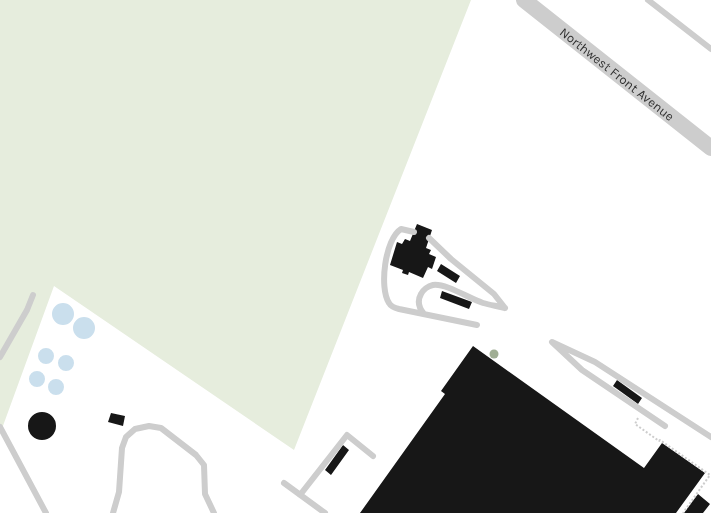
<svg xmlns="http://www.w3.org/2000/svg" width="711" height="513" viewBox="0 0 711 513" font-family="Karla,sans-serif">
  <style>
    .green { fill: #e6eddd }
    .water { fill: #cadfed }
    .building { fill: #171717 }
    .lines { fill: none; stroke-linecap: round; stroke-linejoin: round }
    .path { stroke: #cdcdcd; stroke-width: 2; stroke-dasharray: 2 2; stroke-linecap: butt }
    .service { stroke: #cdcdcd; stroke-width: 6 }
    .tertiary { stroke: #cdcdcd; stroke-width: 16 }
    .tree { fill: #a0ae94 }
    .labels { text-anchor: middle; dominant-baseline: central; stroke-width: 4; stroke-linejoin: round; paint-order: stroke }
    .street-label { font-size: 13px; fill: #303030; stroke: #fff }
  </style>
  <rect width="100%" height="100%" fill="#fff"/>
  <path class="green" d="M0,0H471L294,450L54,286L0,434Z"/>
  <path class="water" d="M52 314a11 11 0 1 1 22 0a11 11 0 1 1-22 0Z
    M73 328a11 11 0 1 1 22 0a11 11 0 1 1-22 0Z
    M38 356a8 8 0 1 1 16 0a8 8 0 1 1-16 0Z
    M58 363a8 8 0 1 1 16 0a8 8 0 1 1-16 0Z
    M29 379a8 8 0 1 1 16 0a8 8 0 1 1-16 0Z
    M48 387a8 8 0 1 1 16 0a8 8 0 1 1-16 0Z"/>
  <path class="building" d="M417,224L432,230L426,248L431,250L429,254L436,257L432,269L428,267L423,278L409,272L408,275L402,273L403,270L390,265L397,242L402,244L405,239L410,241Z
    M441,264L460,276L456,283L437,271Z
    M442,291L472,302L469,309L440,298Z
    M473,346L644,468L662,443L705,473L676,513H360L445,394L441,391Z
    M617,380L642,398L638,404L613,386Z
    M28 426a14 14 0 1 1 28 0a14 14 0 1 1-28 0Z
    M111,413L125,416L123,426L108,422Z
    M343,445L349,450L331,475L325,470Z
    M698,494L710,504L703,513H684Z"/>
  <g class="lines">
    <path class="path" d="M638,418L635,424L659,441L660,440L710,475L683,513"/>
    <path class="service" d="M648,0L711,49
      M414,232L401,229C385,239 379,288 389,303C391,307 395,308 399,309L477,325
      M429,238L451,259L494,294L505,308
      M424,314C419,308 417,301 421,294C423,290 428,286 433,285C446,283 470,299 483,303C490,305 497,306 505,308
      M0,357L27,310L33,295
      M665,426L582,370L552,342L595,362L711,437
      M0,427L46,513
      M284,483L325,513
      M300,495L347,435L373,456
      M113,513L119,492L122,448L126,437L135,429L149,426L161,428L196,455L204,465L205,494L214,513"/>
    <path class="tertiary" id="s1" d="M524,0L711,148"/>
  </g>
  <circle class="tree" cx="494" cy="354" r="4.5"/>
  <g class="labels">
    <g class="street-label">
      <text stroke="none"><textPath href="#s1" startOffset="119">Northwest Front Avenue</textPath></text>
    </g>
  </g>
</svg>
